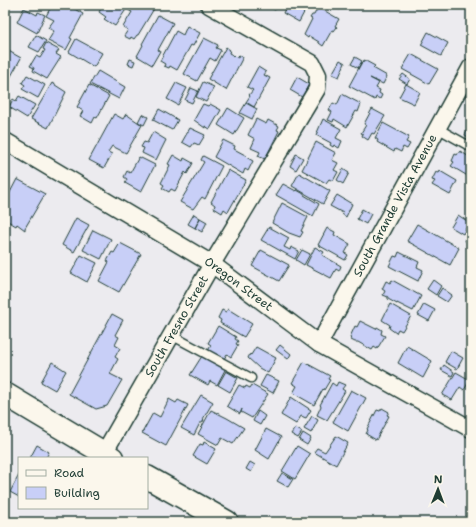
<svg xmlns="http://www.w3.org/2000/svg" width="476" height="527" viewBox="0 0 476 527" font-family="'Shantell Sans',sans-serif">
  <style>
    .building { fill: #c8cff7; stroke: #1f3d34 }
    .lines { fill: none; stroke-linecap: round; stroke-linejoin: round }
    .service-casing { stroke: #1f3d34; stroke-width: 11 }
    .minor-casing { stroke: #1f3d34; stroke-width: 19 }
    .primary-casing { stroke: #1f3d34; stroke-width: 25 }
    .service { stroke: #fbf7ec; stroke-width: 8 }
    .minor { stroke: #fbf7ec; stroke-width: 16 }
    .primary { stroke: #fbf7ec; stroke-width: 22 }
    .labels { text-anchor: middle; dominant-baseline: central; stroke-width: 3; stroke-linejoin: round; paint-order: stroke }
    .street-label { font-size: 12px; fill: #1f3d34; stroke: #fbf7ec }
  </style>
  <rect width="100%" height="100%" fill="#ecebef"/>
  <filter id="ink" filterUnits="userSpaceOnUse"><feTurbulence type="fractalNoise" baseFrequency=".025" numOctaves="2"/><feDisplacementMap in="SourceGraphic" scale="8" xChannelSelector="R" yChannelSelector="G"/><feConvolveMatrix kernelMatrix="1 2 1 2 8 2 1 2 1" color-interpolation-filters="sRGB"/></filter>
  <g filter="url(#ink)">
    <path class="building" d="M52,5H68L83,14L70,38L72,39L66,50L48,41L54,31L48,28L54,20L46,16Z
      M81,5H91L88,9Z
      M103,5H129L115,26L104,19L106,17L99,12Z
      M131,5H152L155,7L138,35H137L134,39L131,37L130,39L124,36L128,30L123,27L132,12L128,10Z
      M266,5H277L275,10Z
      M287,5H308L299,22L283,13Z
      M331,5H347L346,7L342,5L340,10Z
      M318,7L339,19L335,26L337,27L334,31L332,30L323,46L319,43V42L309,36L308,38L304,35L312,19L310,18L312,15H314Z
      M24,8L37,15L38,12L45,15L37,33L17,22Z
      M158,15L173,23L158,50L160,51L152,65L137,56L143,45L142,44Z
      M187,26L200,33L193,46L191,45L177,70L170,66L169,68L164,66L165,64L160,61L176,31L183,35Z
      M428,32L448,43L441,56L421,45Z
      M36,35L46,41L39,52L29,47Z
      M204,38L218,45L216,48L221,50L215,61L210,58L197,81L184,74Z
      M76,39L102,53L94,67L69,52Z
      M46,43L59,50L56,54L61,57L47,79L33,71L34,68L30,66L36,56L40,58L45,50L43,49Z
      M226,47L230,50L229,53L238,58L239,55L243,57L226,90L208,79Z
      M5,49L21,58L5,87Z
      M411,54L438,69L429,84L402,69Z
      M355,57L362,61L358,68L351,64Z
      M130,59L135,61L133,66L128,64Z
      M340,60L345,63L339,77L332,74Z
      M364,60L375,66L373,68L387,76L383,84L370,78L379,83L376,88L380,90L379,93L382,95L380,99L376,97L375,100L349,86L362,62L363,63Z
      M258,67L266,72L264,75L270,78L254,107L246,102L250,96L249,95L253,90L247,87Z
      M98,71L125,87L119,99L90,84Z
      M403,74L410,79L407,84L399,79Z
      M27,75L45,85L38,98L22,89L25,85L22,83Z
      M297,77L309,84L302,97L290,90Z
      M203,82L214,87L206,102L196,97Z
      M52,83L66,92L48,128L31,119Z
      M176,83L187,88L178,105L167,99Z
      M406,84L420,92L414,104L399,97Z
      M89,85L109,96L97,118L95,117L92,123L80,116L83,111L77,107Z
      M191,88L198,91L192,103L185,100Z
      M342,94L361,104L358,112L356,111L347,127L334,119L333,122L328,120L332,112L329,110L333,103L337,105Z
      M19,96L35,105L27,118L9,107L13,99L16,101Z
      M246,103L257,109L252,119L240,113Z
      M203,104L208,106L210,104L221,110L210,129L205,126V128L194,120Z
      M228,108L244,118L234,135L218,125Z
      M159,109L178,120L172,130L153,120Z
      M372,109L385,116L374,134L372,133L368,140L362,136L363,134L361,133L366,125L364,124Z
      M114,114L123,119L126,114L142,125L126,153L112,146L108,152L112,154L104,168L89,160Z
      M142,114L148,117L144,125L138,122Z
      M256,119L266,124L268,120L279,126L277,130L279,131L265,159L258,156L260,152L251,148L255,139L248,135Z
      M323,119L341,129L336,138L342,141L339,148L334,145L333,147L330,145L331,143L316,135Z
      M383,123L409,137L406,142L410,144L407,149L403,147L401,152L395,149L394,152L377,142L378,140L375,138Z
      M470,125L471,126V143L466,140L468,137L465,135Z
      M190,128L205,135L199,145L194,143L191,147L182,142Z
      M153,132L166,140L156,160L142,153L144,148L141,147L144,142L147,143Z
      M223,140L235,146L234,149L247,156L246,157L253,161L248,171L245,169L243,174L214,157Z
      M316,142L336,153L332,160L338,163L334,170L338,172L333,181L329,179L326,183L302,170Z
      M460,151L471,158V178L451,166L454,162L452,161L455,154L457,155Z
      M296,154L303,158L296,170L290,166Z
      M173,155L183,161L184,158L193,163L187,174L185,172L175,191L171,189L169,192L162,188L164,185L161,183L170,165L168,164Z
      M203,156L222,166L205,199L202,197L193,209L180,202L204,162L201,160Z
      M139,157L155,165L141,192L125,183L127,179L124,177L127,171L130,173Z
      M343,169L349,173L343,184L337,180Z
      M228,170L246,180L228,212L224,209L222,213L214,208L215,205L211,202Z
      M440,171L457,181L450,195L432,185L435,181L432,180L436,172L439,173Z
      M299,173L330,191L323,204L292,186Z
      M17,179L45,194L25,228V230L17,224L16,226L6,220L7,218L5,217V202Z
      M283,184L296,191L297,190L304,194V195L319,204L313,216L276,195Z
      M337,195L352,204L346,217L342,214L343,213L330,206Z
      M282,203L308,217L301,231L303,232L300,237L289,233L272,223Z
      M362,209L371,214L366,224L357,219Z
      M194,214L200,218L195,228L188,224Z
      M458,215L470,223L468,229L466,228L463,234L451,227Z
      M76,218L89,225L74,252L62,245Z
      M200,218L207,222L202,232L195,228Z
      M417,224L459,248L450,265L407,241Z
      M269,227L289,238L284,247L290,250L291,247L299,251L295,259L261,240Z
      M327,228L335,232L334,235L350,244L345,253L348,255L345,260L318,245Z
      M93,230L111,239L101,259L83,250Z
      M470,232L471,233V244L465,241Z
      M120,243L141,254L119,292L99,281L109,262L107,261L112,252L114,253Z
      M315,247L324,252L322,255L341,266L339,271L336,269L331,278L306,265Z
      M261,250L289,265L279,281L252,266Z
      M302,250L310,254L304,265L296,260Z
      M399,252L419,262L417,267L423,270L418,281L389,266L394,256L397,257Z
      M81,255L97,263L87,282L71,273Z
      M392,280L421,296L413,311L397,303V304L388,299V297L383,295L385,291L382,289L386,281L390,283Z
      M433,280L441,286L436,295L427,289Z
      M442,288L452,295L447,302L437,296Z
      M390,304L411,316L402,331L398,329L396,333L389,328L390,325L382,320Z
      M424,304L435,310L429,321L418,315Z
      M228,309L252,324L244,337L220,323L221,320L218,318L222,310L226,312Z
      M112,314L123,320L115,335L119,337L115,345L120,348L115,357L118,359L110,374L122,380L107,406L96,409L69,394Z
      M360,321L376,329L377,327L382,330L381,334L385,336L377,349L374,347L372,350L358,342H355L351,340L350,337L355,326L357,327Z
      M218,326L236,337L235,339L238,341L236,344L238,345L231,357L227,354L224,359L208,351L211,345L208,343Z
      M280,345L291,354L288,359L276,350Z
      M407,346L432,361L423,378L398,363Z
      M256,347L276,358L268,373L259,368L248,358L250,354L251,355Z
      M451,351L463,358L457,369L445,362Z
      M202,356L203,357L204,356L226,368L217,385L210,381L208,385L190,375Z
      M52,362L66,371L55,390L41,382Z
      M304,362L330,376L328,379L330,380L324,390L323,389L314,405L293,393L297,386L292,383Z
      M444,365L454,372L452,376L441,370Z
      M226,371L238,378L230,392L218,385Z
      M456,372L470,380L464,390L460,387L452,400L442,395Z
      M266,375L279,381L273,393L260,386Z
      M338,382L345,385L342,389L345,391L327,420L317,415L321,406L320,405L332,383L336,386Z
      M239,385L245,388L246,386L250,388L252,385L268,394L252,418L241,412L242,409L240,414L227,406Z
      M351,390L366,398L348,431L333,422Z
      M201,395L213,402L203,419L204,420L202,423H200L194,435L181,428Z
      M291,397L311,410L306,418L301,416L296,424L281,415Z
      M169,399L176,403L178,400L188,405L166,446L142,433L153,413L160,417Z
      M382,408L389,412L387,415L389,416L376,440L366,434L368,430L367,429L377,410L380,411Z
      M211,410L227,418L244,428L233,444L222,438L218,445L198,434Z
      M258,411L265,416L260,425L253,421Z
      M312,416L318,420L311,433L304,429Z
      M295,428L302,432L298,438L291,434Z
      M266,429L281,437L269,459L255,450Z
      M303,433L311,438L307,445L299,440Z
      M336,436L348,443L336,465L314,452L317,448L325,452Z
      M204,442L216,449L207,464L193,456L200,444L203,445Z
      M37,445L49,452L46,458H30Z
      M297,446L310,454L295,479L282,471Z
      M250,462L255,465L251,472L246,469Z
      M282,473L293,479L288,487L277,481Z
      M19,475V497L10,492Z
      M5,516L12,520L11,522H5Z"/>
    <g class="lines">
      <defs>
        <path id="service" d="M437,128L471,147
          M171,335L251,378"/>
        <g id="minor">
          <path id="s1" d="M5,141L212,264L319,344L471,429"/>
          <path id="s2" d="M319,344L471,67"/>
          <path id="s3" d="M104,453L212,264L317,89L318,75L312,63L209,5"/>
        </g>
        <path id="primary" d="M5,394L112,458
          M147,477L227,522"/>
      </defs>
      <use href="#service" class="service-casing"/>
      <use href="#minor" class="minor-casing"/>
      <use href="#primary" class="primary-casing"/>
      <use href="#service" class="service"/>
      <use href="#minor" class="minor"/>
      <use href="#primary" class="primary"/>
    </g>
  </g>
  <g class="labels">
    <g class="street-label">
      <text stroke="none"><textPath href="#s2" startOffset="158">South Grande Vista Avenue</textPath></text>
      <text stroke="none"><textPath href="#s1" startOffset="274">Oregon Street</textPath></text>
      <text stroke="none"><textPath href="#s3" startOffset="146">South Fresno Street</textPath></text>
    </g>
  </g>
  <rect width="476" height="527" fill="none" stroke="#fbf7ec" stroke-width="20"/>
  <rect x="10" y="10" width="456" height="507" fill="none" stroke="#1f3d34" stroke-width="1.5" filter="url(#ink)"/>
  <rect x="18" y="457" width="130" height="52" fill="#fbf7ec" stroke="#a3ada2"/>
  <rect x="26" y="470" width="20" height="6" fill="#fbf7ec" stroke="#a3ada2"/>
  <text x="54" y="477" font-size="12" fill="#1f3d34">Road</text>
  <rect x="26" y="487" width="20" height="12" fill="#c8cff7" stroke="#a3ada2"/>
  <text x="54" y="497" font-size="12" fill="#1f3d34">Building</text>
  <g transform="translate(438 489) rotate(1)" stroke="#fbf7ec" stroke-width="3" paint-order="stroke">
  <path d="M0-3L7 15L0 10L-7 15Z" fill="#1f3d34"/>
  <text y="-6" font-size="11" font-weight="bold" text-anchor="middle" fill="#1f3d34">N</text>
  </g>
</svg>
